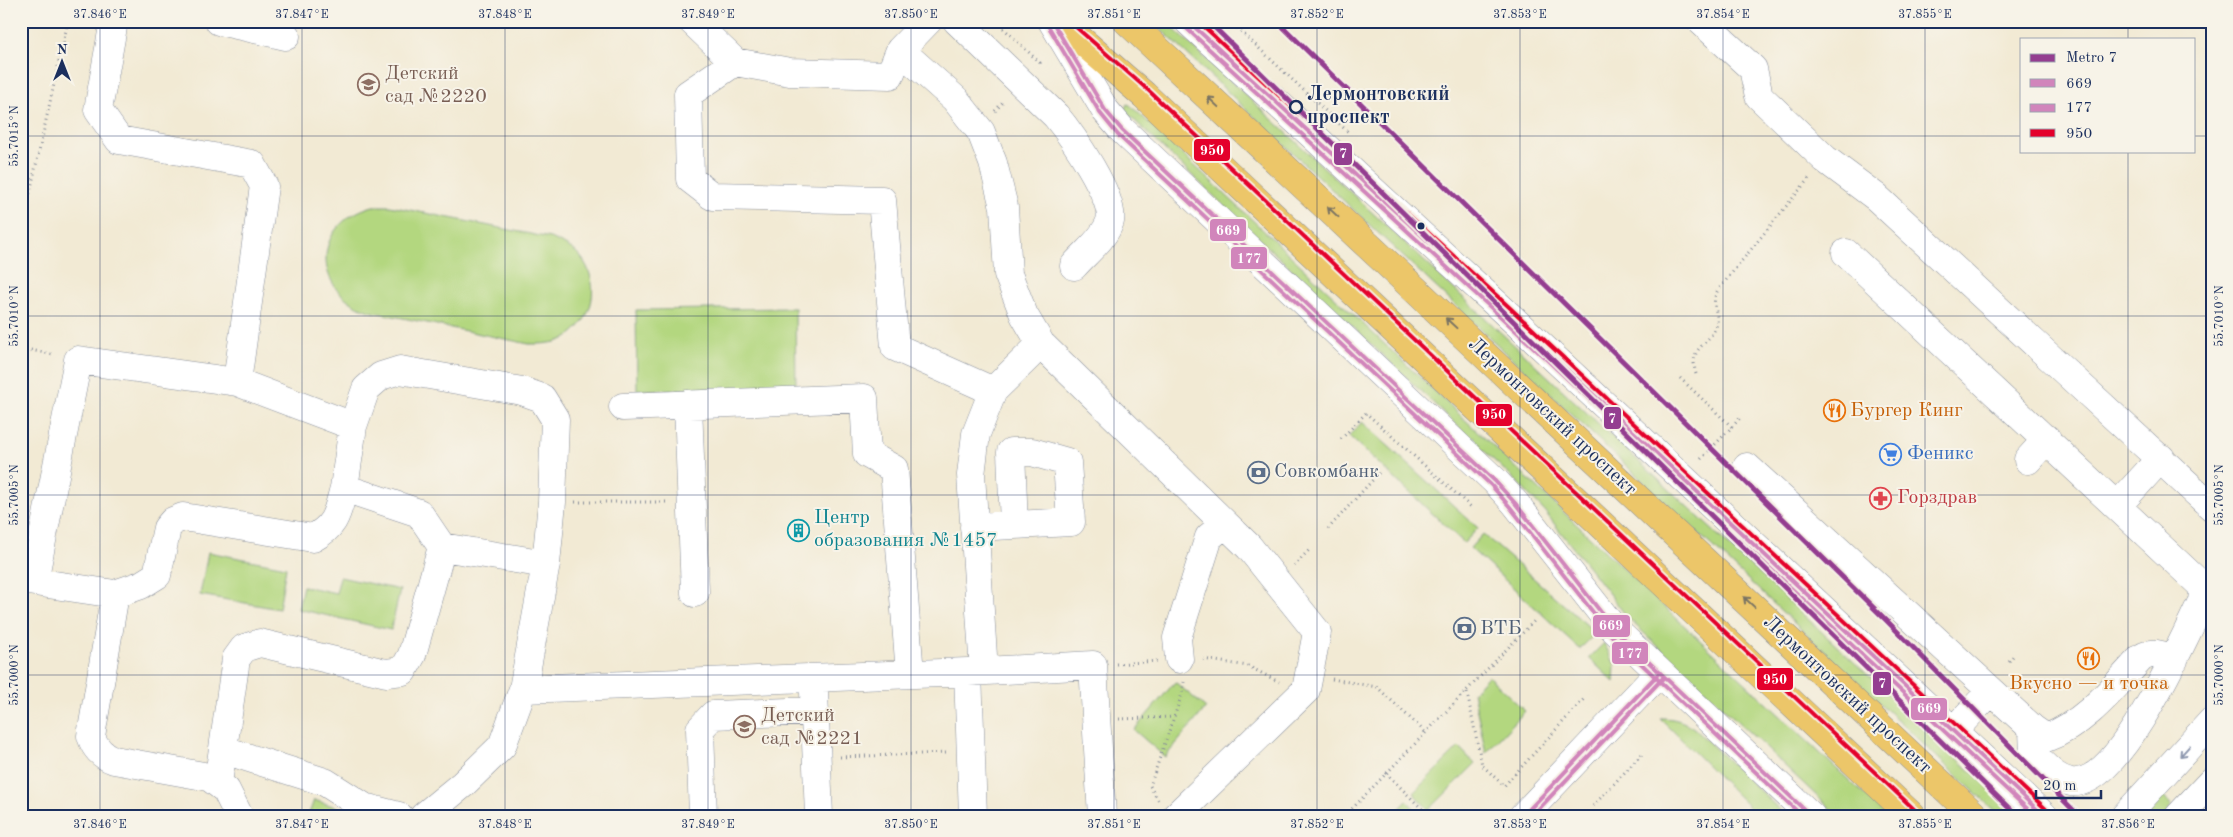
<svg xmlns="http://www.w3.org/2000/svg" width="2233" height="837" viewBox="0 0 2233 837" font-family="'Old Standard TT',serif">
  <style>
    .green { fill: #b3d77f; stroke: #67836e }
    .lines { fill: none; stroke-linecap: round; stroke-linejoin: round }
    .minor-casing { stroke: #868c99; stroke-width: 29 }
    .major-casing { stroke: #868c99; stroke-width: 29 }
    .path { stroke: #868c99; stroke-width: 3; stroke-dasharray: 1 4; stroke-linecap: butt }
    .minor { stroke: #fff; stroke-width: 28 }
    .major { stroke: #ecc669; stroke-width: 28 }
    .bus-1-casing { stroke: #f7f3e8; stroke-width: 8 }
    .bus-2-casing { stroke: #f7f3e8; stroke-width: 8 }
    .bus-3-casing { stroke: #f7f3e8; stroke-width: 8 }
    .bus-1 { stroke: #d185bb; stroke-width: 4 }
    .bus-2 { stroke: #d185bb; stroke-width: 4 }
    .bus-3 { stroke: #e4002b; stroke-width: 4 }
    .metro-1-casing { stroke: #f7f3e8; stroke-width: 9 }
    .metro-1 { stroke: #943e90; stroke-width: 5 }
    .oneway { stroke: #797363 }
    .oneway2 { stroke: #8d97ae }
    .ticks { fill: none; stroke: #1b2f5e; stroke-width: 1; stroke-opacity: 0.45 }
    .stop-dot { fill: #f7f3e8; stroke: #1b2f5e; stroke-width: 2.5 }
    .bus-dot { fill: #1b2f5e; stroke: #f7f3e8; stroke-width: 2 }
    .labels { text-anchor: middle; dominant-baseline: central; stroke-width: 4; stroke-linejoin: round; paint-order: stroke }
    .education-label { font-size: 20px; fill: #785e54; stroke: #f7f3e8; text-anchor: start }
    .stop-label { font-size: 20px; font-weight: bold; fill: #1b2f5e; stroke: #f7f3e8; text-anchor: start }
    .food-label { font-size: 20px; fill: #c56008; stroke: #f7f3e8; text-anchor: start }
    .street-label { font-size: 20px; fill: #1b2f5e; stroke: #f7f3e8 }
    .shop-label { font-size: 20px; fill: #366cbe; stroke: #f7f3e8; text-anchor: start }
    .service-label { font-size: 20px; fill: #4e5e75; stroke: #f7f3e8; text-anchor: start }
    .health-label { font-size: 20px; fill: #be3a42; stroke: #f7f3e8; text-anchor: start }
    .culture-label { font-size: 20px; fill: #0d838f; stroke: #f7f3e8; text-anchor: start }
    .line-badge { stroke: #f7f3e8; stroke-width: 2 }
    .badge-label { font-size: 14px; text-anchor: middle; font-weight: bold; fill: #fff }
    .neatline { fill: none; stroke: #1b2f5e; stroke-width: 2 }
    .ticks-label { font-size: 12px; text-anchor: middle; fill: #1b2f5e }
  </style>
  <rect width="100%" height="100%" fill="#f7f3e8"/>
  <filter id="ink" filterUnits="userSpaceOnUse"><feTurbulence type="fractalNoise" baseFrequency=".02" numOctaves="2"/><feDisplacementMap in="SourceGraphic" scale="10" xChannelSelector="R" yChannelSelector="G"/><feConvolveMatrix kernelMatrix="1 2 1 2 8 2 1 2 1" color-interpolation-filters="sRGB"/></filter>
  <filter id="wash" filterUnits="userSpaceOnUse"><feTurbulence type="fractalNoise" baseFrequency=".0096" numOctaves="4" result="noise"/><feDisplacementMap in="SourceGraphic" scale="20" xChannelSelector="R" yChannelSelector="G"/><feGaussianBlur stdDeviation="1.12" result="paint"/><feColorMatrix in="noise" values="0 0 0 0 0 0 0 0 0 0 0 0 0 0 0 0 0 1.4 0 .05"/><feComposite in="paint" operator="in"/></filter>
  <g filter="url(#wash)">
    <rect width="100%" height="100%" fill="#f2ead4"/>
    <path class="green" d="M1152,21H1165L1274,121L2019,816H2000Z
      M1127,104L1130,105L1887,816H1838L1628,618L1545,512L1517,482L1161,146L1124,110Z
      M373,206H390L550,238C561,243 572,247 580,256C602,283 594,322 564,339C553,344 541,344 529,344L369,311C310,290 312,223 373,206Z
      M795,308L796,388L637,390L636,310Z
      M1362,422L1478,528L1464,543L1349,436Z
      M1483,534L1596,633L1580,649L1470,548Z
      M208,552L286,567L279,609L200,595Z
      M340,577L400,590L391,630L298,609L303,586L336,593Z
      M1604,643L1615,665L1614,682L1589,658Z
      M1488,676L1525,711L1486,753L1473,692Z
      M1175,682L1206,708L1165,757L1134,730Z
      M1660,718C1674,718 1684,721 1695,729L1786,816H1758Z
      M1459,747L1475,764L1429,810L1413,793Z
      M2158,795L2163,796L2171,806L2165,816H2137Z
      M314,800L352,812L351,816H308Z
      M1407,801L1422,816H1392Z"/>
  </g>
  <g filter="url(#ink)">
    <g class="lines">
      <defs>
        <path id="minor" d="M114,21L98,110L119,140L252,164L264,186L237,382
          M219,21L286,36
          M692,21L735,62L790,72L890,75L900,50
          M957,21L1056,116C1071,134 1116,199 1110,221C1105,238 1085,253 1074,266
          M1052,21L1105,110L1122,130L1495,481L1515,503L1615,630L1811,816
          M1188,21L1504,311L2044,816
          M1701,21L1753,69L1759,96L1825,159L1876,197L2212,507
          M735,62L688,94L690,179L712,196L882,200L895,347L993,391L1041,344L1024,315L1008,274L1004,207L993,163L981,132L955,99L900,50L928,21
          M1041,344L1249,547L1317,632L1306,690L1176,816
          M688,404L695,593
          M623,407L864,398L867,454L894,469L910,674
          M2028,460L2047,439
          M1747,467L2033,729L2034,756C2046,767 2055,779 2071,782C2119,788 2184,638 2202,601L2203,593L2201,585L1846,253
          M2117,506L2161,458
          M974,527L1071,522L1067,462L1032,452H1011L1014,525
          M21,580L115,594L141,585L157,575L167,528L173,521L183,517L313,538C337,525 337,512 344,488
          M34,581L78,360L237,382L353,426
          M115,594L91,736C95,748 101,755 114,760L209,777L226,790L239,816
          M1179,659L1177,638L1209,537L1225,524
          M984,671L971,475L976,434L993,391
          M968,672L973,816
          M523,689L968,672L1093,665L1102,816
          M814,692L819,816
          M2033,729L2046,738C2086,723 2112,689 2141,658C2153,650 2162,655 2174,660
          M1953,731L1991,691
          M224,750L325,782L364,807L399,816
          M218,783L236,659L244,648L260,643L386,673L403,671L412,655L442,547L546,564
          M424,816L463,784L502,746L523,689L546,564L552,502L555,419L542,398L522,391L400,370L381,376L366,389L353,426L344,488L419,513L442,547
          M703,816L700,729L713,715L815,711
          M1523,816L1659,673
          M2125,816L2212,721
          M2179,816L2212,781"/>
        <path id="major" d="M1059,21L1144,95L1912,816
          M1127,21L1388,264L1975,816"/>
      </defs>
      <use href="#minor" class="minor-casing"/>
      <use href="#major" class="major-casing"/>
      <path class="path" d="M996,21L1040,63L1038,66
        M1230,21L1348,132
        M995,111L1004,101
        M21,233L68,21
        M21,348L55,355
        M1696,374C1688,347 1707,347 1716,327C1721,314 1709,305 1718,290L1810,177
        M1680,378L1732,427L1700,460
        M1732,427L1742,416
        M1341,439L1366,413L1471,507
        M575,502H668
        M1328,529L1379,473
        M1294,566L1311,548
        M1203,659L1248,666L1279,682
        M2009,661L2014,655
        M1116,664L1157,661
        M1332,679L1377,687L1426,733
        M1467,693L1482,765L1504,786L1584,699
        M1119,719L1174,717
        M840,757L946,753
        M1386,773L1429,816
        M1158,800L1150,786L1182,694L1184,682
        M2067,805L2078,816
        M1593,806L1642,754
        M1345,816L1536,619"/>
      <use href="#minor" class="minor"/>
      <use href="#major" class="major"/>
      <defs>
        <path id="bus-1" d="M1052,21L1105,110L1122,130L1495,481L1515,503L1615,630L1811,816
          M1188,21L1504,311L2044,816
          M1523,816L1659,673"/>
        <path id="bus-2" d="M1047,24L1100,113L1118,135L1491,485L1510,507L1611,635L1802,816
          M1184,26L1500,316L2035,816
          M1532,816L1664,677"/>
        <path id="bus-3" d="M1069,21L1148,90L1916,811
          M1198,21L1508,306L2048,811"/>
      </defs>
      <use href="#bus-1" class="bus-1-casing"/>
      <use href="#bus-2" class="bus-2-casing"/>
      <use href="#bus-3" class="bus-3-casing"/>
      <use href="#bus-1" class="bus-1"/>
      <use href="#bus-2" class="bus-2"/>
      <use href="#bus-3" class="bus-3"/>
      <defs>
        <path id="metro-1" d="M1208,21L2017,816
          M1277,21L1886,620L2079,816"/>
      </defs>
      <use href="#metro-1" class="metro-1-casing"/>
      <use href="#metro-1" class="metro-1"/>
    </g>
    <defs><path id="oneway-shaft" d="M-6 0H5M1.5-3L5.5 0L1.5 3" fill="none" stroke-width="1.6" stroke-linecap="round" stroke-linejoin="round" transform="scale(1.25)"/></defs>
    <g class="oneway">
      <use href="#oneway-shaft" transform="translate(1213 102) rotate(-137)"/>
      <use href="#oneway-shaft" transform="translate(1333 212) rotate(-137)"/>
      <use href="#oneway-shaft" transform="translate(1451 323) rotate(-137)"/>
      <use href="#oneway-shaft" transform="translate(1749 602) rotate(-137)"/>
    </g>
    <use class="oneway2" href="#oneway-shaft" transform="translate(2185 751) rotate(132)"/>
  </g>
  <path class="ticks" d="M100,21V816M302,21V816M505,21V816M708,21V816M911,21V816M1114,21V816M1317,21V816M1520,21V816M1723,21V816M1925,21V816M2128,21V39M21,136H2022M2194,136H2212M2128,151V816M21,316H2212M21,495H2212M21,675H2212"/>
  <defs>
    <symbol id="school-ring" viewBox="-11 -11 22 22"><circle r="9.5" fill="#f7f3e8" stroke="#8d6e63" stroke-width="1.5"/><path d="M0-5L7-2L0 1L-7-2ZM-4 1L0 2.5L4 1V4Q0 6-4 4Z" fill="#8d6e63"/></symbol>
    <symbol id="restaurant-ring" viewBox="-11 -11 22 22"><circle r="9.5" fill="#f7f3e8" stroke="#e8710a" stroke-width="1.5"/><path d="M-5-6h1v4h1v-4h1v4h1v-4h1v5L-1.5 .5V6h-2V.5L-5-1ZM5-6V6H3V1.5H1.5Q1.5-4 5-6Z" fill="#e8710a"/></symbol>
    <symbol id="supermarket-ring" viewBox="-11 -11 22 22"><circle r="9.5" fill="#f7f3e8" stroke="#3f7fe0" stroke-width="1.5"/><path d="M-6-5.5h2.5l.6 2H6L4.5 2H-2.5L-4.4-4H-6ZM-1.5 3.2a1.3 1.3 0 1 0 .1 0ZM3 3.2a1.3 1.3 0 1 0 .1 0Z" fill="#3f7fe0"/></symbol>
    <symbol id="bank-ring" viewBox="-11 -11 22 22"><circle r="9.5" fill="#f7f3e8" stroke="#5c6f8a" stroke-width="1.5"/><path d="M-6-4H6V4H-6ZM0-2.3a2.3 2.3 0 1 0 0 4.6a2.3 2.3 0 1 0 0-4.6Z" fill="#5c6f8a"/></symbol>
    <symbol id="pharmacy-ring" viewBox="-11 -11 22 22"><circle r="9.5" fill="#f7f3e8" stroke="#e0444e" stroke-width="1.5"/><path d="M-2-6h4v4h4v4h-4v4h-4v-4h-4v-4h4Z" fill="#e0444e"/></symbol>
    <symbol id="building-ring" viewBox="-11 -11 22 22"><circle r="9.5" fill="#f7f3e8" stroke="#0f9aa8" stroke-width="1.5"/><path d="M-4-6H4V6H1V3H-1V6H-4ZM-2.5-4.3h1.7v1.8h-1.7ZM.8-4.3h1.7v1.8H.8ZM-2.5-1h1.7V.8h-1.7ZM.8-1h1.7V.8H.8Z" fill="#0f9aa8"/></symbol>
  </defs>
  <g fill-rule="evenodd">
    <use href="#school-ring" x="356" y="72" width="25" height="25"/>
    <use href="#restaurant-ring" x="1822" y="398" width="25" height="25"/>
    <use href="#supermarket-ring" x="1878" y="442" width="25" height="25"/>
    <use href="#bank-ring" x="1246" y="460" width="25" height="25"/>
    <use href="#pharmacy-ring" x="1868" y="486" width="25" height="25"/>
    <use href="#building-ring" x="786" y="518" width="25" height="25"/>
    <use href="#bank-ring" x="1452" y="616" width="25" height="25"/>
    <use href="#restaurant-ring" x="2076" y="646" width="25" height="25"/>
    <use href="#school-ring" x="732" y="714" width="25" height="25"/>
  </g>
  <circle class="stop-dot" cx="1296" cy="107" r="6"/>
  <circle class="bus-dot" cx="1421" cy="226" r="4.5"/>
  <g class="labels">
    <g class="education-label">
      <text x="385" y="74">Детский<tspan x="385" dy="23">сад №2220</tspan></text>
      <text x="761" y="716">Детский<tspan x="761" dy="23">сад №2221</tspan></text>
    </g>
    <g class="stop-label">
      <text x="1307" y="95">Лермонтовский<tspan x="1307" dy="23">проспект</tspan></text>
    </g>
    <g class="food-label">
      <text x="1850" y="411">Бургер Кинг</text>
      <text x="2089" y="684" text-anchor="middle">Вкусно — и точка</text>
    </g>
    <g class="street-label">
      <text transform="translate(1552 417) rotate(43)">Лермонтовский проспект</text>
      <text transform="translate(1847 695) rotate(43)">Лермонтовский проспект</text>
    </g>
    <g class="shop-label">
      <text x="1907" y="454">Феникс</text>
    </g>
    <g class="service-label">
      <text x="1274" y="472">Совкомбанк</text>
      <text x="1480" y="629">ВТБ</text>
    </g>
    <g class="health-label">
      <text x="1897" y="498">Горздрав</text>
    </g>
    <g class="culture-label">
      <text x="814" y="518">Центр<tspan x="814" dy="23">образования №1457</tspan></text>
    </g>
  </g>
  <g class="line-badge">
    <rect x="1193" y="138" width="38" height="24" rx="5" fill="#e4002b"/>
    <rect x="1333" y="142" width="20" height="24" rx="5" fill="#943e90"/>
    <rect x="1209" y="218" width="38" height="24" rx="5" fill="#d185bb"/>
    <rect x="1230" y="246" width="38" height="24" rx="5" fill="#d185bb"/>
    <rect x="1475" y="403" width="38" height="24" rx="5" fill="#e4002b"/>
    <rect x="1603" y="406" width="19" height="24" rx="5" fill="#943e90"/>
    <rect x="1592" y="614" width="39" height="24" rx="5" fill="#d185bb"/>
    <rect x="1611" y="641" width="38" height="24" rx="5" fill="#d185bb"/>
    <rect x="1756" y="667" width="38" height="24" rx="5" fill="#e4002b"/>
    <rect x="1872" y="671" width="20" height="25" rx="5" fill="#943e90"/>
    <rect x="1910" y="697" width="38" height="24" rx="5" fill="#d185bb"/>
  </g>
  <g class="badge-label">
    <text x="1212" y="155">950</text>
    <text x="1343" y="158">7</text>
    <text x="1228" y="235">669</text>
    <text x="1249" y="263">177</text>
    <text x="1494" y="419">950</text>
    <text x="1612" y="423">7</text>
    <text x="1611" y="630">669</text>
    <text x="1630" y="658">177</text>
    <text x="1775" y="684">950</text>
    <text x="1882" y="688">7</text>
    <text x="1929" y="713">669</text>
  </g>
  <rect width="2233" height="837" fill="none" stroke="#f7f3e8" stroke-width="55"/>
  <rect x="2020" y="38" width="175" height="115" fill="#f7f3e8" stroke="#9fa5b1"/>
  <rect x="2030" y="54" width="25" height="8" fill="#943e90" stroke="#9fa5b1"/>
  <text x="2066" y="62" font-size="15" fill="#1b2f5e">Metro 7</text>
  <rect x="2030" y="79" width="25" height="8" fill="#d185bb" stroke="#9fa5b1"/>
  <text x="2066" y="88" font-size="15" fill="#1b2f5e">669</text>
  <rect x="2030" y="104" width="25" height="8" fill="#d185bb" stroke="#9fa5b1"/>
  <text x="2066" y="112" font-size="15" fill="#1b2f5e">177</text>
  <rect x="2030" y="129" width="25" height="8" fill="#e4002b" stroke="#9fa5b1"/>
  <text x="2066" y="138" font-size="15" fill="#1b2f5e">950</text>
  <g transform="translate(62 62)" stroke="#f7f3e8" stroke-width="4" paint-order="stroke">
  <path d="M0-4L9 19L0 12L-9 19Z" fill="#1b2f5e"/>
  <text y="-8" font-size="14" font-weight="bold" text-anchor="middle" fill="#1b2f5e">N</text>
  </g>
  <path d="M2036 790v8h65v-8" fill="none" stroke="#1b2f5e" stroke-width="2.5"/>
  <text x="2043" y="790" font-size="15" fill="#1b2f5e" stroke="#f7f3e8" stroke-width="4" paint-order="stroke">20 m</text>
  <rect x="28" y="28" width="2178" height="782" class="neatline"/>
  <g class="ticks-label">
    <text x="100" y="18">37.846°E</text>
    <text x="302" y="18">37.847°E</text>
    <text x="505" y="18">37.848°E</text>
    <text x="708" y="18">37.849°E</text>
    <text x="911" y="18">37.850°E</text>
    <text x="1114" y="18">37.851°E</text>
    <text x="1317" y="18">37.852°E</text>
    <text x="1520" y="18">37.853°E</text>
    <text x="1723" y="18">37.854°E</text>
    <text x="1925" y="18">37.855°E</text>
    <text transform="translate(14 136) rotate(-90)" y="4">55.7015°N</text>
    <text transform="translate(14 316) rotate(-90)" y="4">55.7010°N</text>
    <text transform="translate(2219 316) rotate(-90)" y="4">55.7010°N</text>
    <text transform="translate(14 495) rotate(-90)" y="4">55.7005°N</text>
    <text transform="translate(2219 495) rotate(-90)" y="4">55.7005°N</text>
    <text transform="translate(14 675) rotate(-90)" y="4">55.7000°N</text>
    <text transform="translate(2219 675) rotate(-90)" y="4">55.7000°N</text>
    <text x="100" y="828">37.846°E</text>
    <text x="302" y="828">37.847°E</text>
    <text x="505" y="828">37.848°E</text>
    <text x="708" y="828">37.849°E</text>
    <text x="911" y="828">37.850°E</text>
    <text x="1114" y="828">37.851°E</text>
    <text x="1317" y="828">37.852°E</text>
    <text x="1520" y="828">37.853°E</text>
    <text x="1723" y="828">37.854°E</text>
    <text x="1925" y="828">37.855°E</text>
    <text x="2128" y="828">37.856°E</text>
  </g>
</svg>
